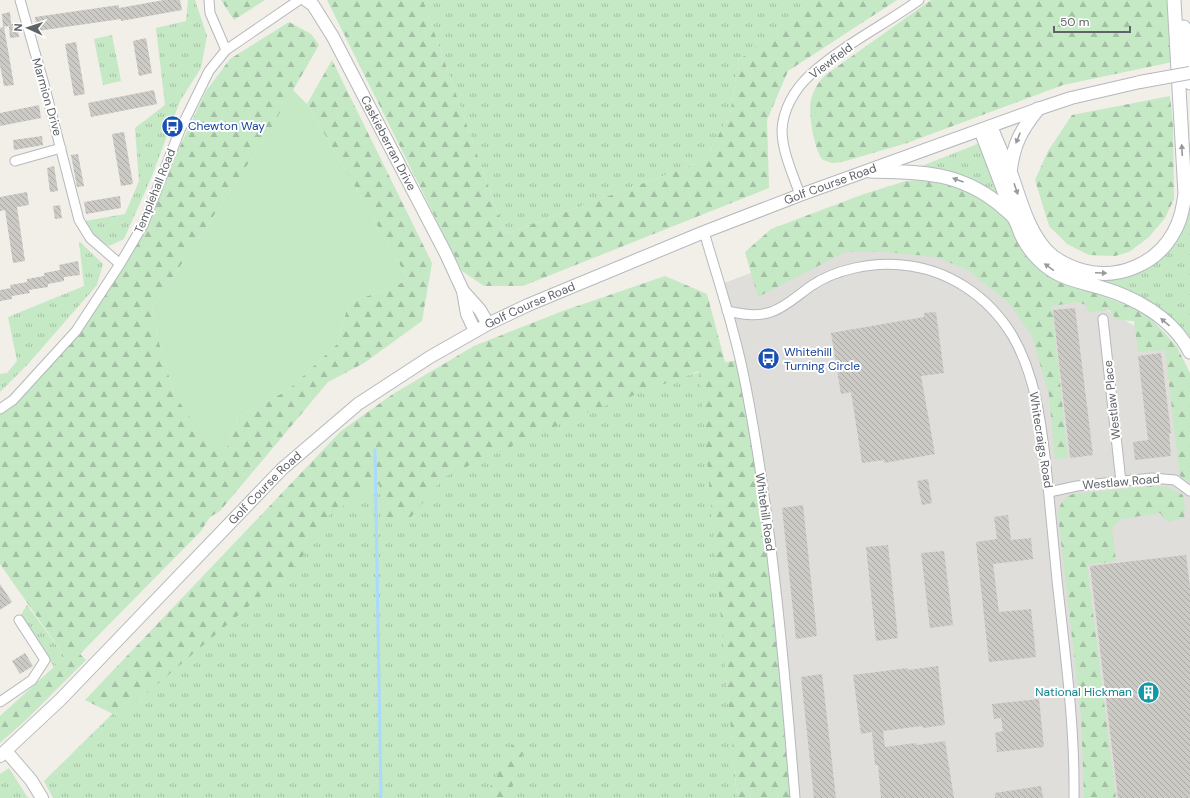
<svg xmlns="http://www.w3.org/2000/svg" width="1190" height="798" viewBox="0 0 1190 798" font-family="'DM Sans',sans-serif">
  <style>
    .industrial { fill: #e0deda }
    .grass { fill: url(#grass-tufts) }
    .forest { fill: url(#forest-firs) }
    .green { fill: #c5e8c5 }
    .lines { fill: none; stroke-linecap: round; stroke-linejoin: round }
    .stream { stroke: #aadaff; stroke-width: 3 }
    .building { fill: url(#building-back-hatch) }
    .minor-casing { stroke: #b5b8bc; stroke-width: 11 }
    .tertiary-casing { stroke: #b5b8bc; stroke-width: 14 }
    .secondary-casing { stroke: #b6babf; stroke-width: 15 }
    .minor { stroke: #fff; stroke-width: 9 }
    .tertiary { stroke: #fff; stroke-width: 12 }
    .secondary { stroke: #fff; stroke-width: 13 }
    .tertiary-bridge-casing { stroke: #b5b8bc; stroke-width: 14; stroke-linecap: butt }
    .tertiary-bridge { stroke: #fff; stroke-width: 12 }
    .oneway { fill: #979a9d }
    .labels { text-anchor: middle; dominant-baseline: central; stroke-width: 4; stroke-linejoin: round; paint-order: stroke }
    .street-label { font-size: 12px; fill: #5f6368; stroke: #fff }
    .transit-label { font-size: 12px; fill: #164399; stroke: #fff; text-anchor: start }
    .culture-label { font-size: 12px; fill: #0d838f; stroke: #fff; text-anchor: end }
  </style>
  <defs>
    <pattern id="grass-tufts" width="24" height="20" patternUnits="userSpaceOnUse"><rect width="24" height="20" fill="#c5e8c5"/><path d="M3 7l-1-3M5 7V3M7 7l1-3M15 17l-1-3M17 17v-4M19 17l1-3" fill="none" stroke="#a3c0a4"/></pattern>
    <pattern id="forest-firs" width="22" height="20" patternUnits="userSpaceOnUse"><rect width="22" height="20" fill="#c5e8c5"/><path d="M5 1l3.5 6h-7zM16 11l3.5 6h-7z" fill="#a3c0a4"/></pattern>
    <pattern id="building-back-hatch" width="6" height="6" patternUnits="userSpaceOnUse"><rect width="6" height="6" fill="#cccac5"/><path d="M-1 5l2 2M0 0l6 6M5-1l2 2" fill="none" stroke="#a9a8a4"/></pattern>
  </defs>
  <rect width="100%" height="100%" fill="#f1efe8"/>
  <path class="industrial" d="M865,229L1052,280L1167,344L1190,420V798H794L757,457L719,285Z"/>
  <path class="grass" d="M188,0H195L207,36L201,68L180,101L152,176L124,239L109,246L93,237L85,221L125,214L139,181L135,128L165,105L156,28L186,21Z
    M423,0H816L739,60L730,114L704,161L505,234Z
    M112,35L121,81L103,85L94,39Z
    M1186,142H1190V341L1177,326L1057,267L1029,234L1100,279L1173,243Z
    M980,143L1001,197L984,186L959,174L919,167Z
    M79,241L103,264L97,285L28,364L0,392V374L7,373L17,361L8,317L84,286Z
    M700,372L737,798H53L44,781L327,503L546,414Z
    M27,605L65,657L54,667L21,615Z
    M9,768L28,798H0V774Z"/>
  <path class="forest" d="M221,0H265L234,20Z
    M327,0H423L505,234L704,161L730,114L739,60L813,0H897L788,71L767,120L769,188L523,286H484L462,271Z
    M931,0H1174L1177,61L1063,85L907,143L842,162L832,163L823,160C814,150 808,114 811,100C813,91 818,83 824,76Z
    M289,22L311,34L319,45L268,134L152,309L160,346L175,396L226,449L239,416L288,390L337,344L349,302L392,288L408,279L307,104L332,60L432,263L422,321L364,363L328,382L220,511L210,517L201,531L80,654L86,660L27,719L0,743V716L65,657L0,564V409L76,331L143,225L206,91L230,59Z
    M1170,96L1173,122L1174,199L1165,218L1149,237L1129,252L1115,256L1089,255L1067,244L1049,226L1035,180L1048,151L1072,115Z
    M948,177L991,198L1065,283L1100,295L1136,309L1151,319L1165,333L1177,347L1190,373V482L1180,476L1165,350L1138,352L1134,321L1117,320L1109,310L1088,312L1086,305L1078,302L1052,306L1068,458L1055,459L1049,395L1032,336L1009,303L968,270L936,257L886,252H845L758,297L745,252L771,229L864,194L906,181Z
    M665,276L707,294L725,362L740,360L760,471L795,798H737L699,371L578,416L444,477L411,517L385,524L379,484L330,514L297,565L119,717L85,700L341,431L393,394L474,346L560,312Z
    M1153,486L1168,487L1183,495L1185,511L1184,518L1167,522L1160,513L1121,519L1112,528L1116,561L1087,565L1116,798H1084L1081,716L1058,515C1059,504 1063,498 1073,494Z
    M516,739L523,753L509,798H484Z"/>
  <path class="green" d="M293,90L307,104L408,279L392,288L349,302L337,344L288,390L239,416L226,449L214,451L175,396L160,346L152,309L268,134Z"/>
  <g class="lines">
    <path class="stream" d="M375,450L381,798"/>
  </g>
  <path class="building" d="M164,0H180L182,10L121,21V19L37,31L35,17L119,5V8Z
    M10,12L11,24H17L19,37L10,38L9,26L3,27L2,14Z
    M4,27L14,85L4,86L0,65V28Z
    M146,38L152,73L139,76L133,41Z
    M76,42L85,94L74,96L65,44Z
    M154,90L157,104L91,117L88,103Z
    M39,105L41,118L0,126V113Z
    M124,132L133,184L121,186L112,134Z
    M42,136L43,145L14,150L13,140Z
    M78,154L84,186L77,187L71,155Z
    M54,166L58,191L50,192L47,168Z
    M27,192L29,205L17,207L25,261L13,263L5,210L0,211V197Z
    M120,196L121,208L86,214L84,202Z
    M60,205L62,218L55,219L53,206Z
    M78,261L80,275L64,277V281L48,284V287L29,290L30,293L12,296V299L0,301V290L11,288L10,285L27,282V279L44,276V273L60,270L59,265Z
    M1075,308L1093,455L1070,458L1053,310Z
    M936,312L944,373L921,376L935,454L884,463V460L862,463L851,392L841,394L831,333L924,317V313Z
    M1161,353L1171,433H1169L1171,456L1135,460L1133,442L1148,440L1138,356Z
    M928,479L932,503L922,505L917,481Z
    M803,505L817,636L796,639L782,508Z
    M1008,515L1011,540L1031,538L1033,559L993,564L999,612L1031,609L1036,657L989,662L976,542L997,539L994,517Z
    M888,545L898,638L876,641L866,547Z
    M944,551L953,625L930,628L921,553Z
    M1186,555L1190,587V798H1118L1090,566Z
    M0,584L12,602L0,610Z
    M25,653L33,666L20,674L12,661Z
    M938,666L945,725L923,728L922,726L883,731L885,747L916,743L917,745L945,741L954,798H881L878,765H875L872,732L861,734L853,675L908,668V670Z
    M822,674L836,798H814L801,677Z
    M1039,699L1044,747L997,752L995,733L1003,731L1001,718L994,719L992,704Z
    M1041,786L1043,798H995V793Z"/>
  <g class="lines">
    <defs>
      <path id="minor" d="M20,0L44,84L79,220L90,238L120,264
        M209,0L210,13L226,50
        M15,161L61,148
        M800,195C793,174 782,152 782,130C783,110 794,90 809,76C840,47 884,25 919,0
        M704,232C719,283 736,334 746,387C772,522 784,661 795,798
        M727,311C741,314 757,317 771,312C786,307 798,295 811,286C836,269 872,262 902,265C948,269 988,296 1012,335C1035,374 1041,421 1046,465C1050,503 1053,542 1057,580C1065,653 1075,725 1074,798
        M1103,319L1121,482
        M0,409L13,400L76,331L120,264L143,225L180,130L209,71L226,50L299,0
        M1049,492L1077,486L1152,478L1175,480L1190,491
        M0,702L32,680L45,660L19,620"/>
      <g id="tertiary">
        <path id="s1" d="M306,0L313,5L333,37L446,254L463,291L467,314L475,331"/>
        <path d="M463,291L480,310L488,324"/>
        <path d="M6,751L31,780L42,798"/>
        <path id="s2" d="M0,756L60,700L282,469L358,404L430,357L488,324L528,305L704,232L800,195L1038,109L1071,98L1140,82"/>
      </g>
      <path id="secondary" d="M1184,27L1190,83
        M991,127C997,143 1004,158 1011,174C1020,199 1027,228 1045,249C1055,260 1069,267 1084,271C1118,280 1157,264 1174,232C1181,220 1183,207 1185,194L1174,0
        M981,131L1013,215
        M870,171C919,172 958,171 999,204C1003,208 1011,213 1014,218C1018,224 1019,231 1023,238C1029,250 1039,261 1050,269C1064,279 1082,282 1099,287C1134,297 1172,317 1190,352
        M1010,173C1013,145 1021,130 1038,109"/>
    </defs>
    <use href="#minor" class="minor-casing"/>
    <use href="#tertiary" class="tertiary-casing"/>
    <use href="#secondary" class="secondary-casing"/>
    <use href="#minor" class="minor"/>
    <use href="#tertiary" class="tertiary"/>
    <use href="#secondary" class="secondary"/>
    <defs>
      <path id="tertiary-bridge" d="M1140,82L1190,73"/>
    </defs>
    <use href="#tertiary-bridge" class="tertiary-bridge-casing"/>
    <use href="#tertiary-bridge" class="tertiary-bridge"/>
  </g>
  <defs><path id="oneway-solid" d="M-6-.8H1V-3.2L6.5 0L1 3.2V.8H-6Z"/></defs>
  <g class="oneway">
    <use href="#oneway-solid" transform="translate(1018 138) rotate(112)"/>
    <use href="#oneway-solid" transform="translate(1182 150) rotate(-93)"/>
    <use href="#oneway-solid" transform="translate(958 180) rotate(-160)"/>
    <use href="#oneway-solid" transform="translate(1016 189) rotate(71)"/>
    <use href="#oneway-solid" transform="translate(1049 267) rotate(-144)"/>
    <use href="#oneway-solid" transform="translate(1101 273) rotate(3)"/>
    <use href="#oneway-solid" transform="translate(1165 322) rotate(-139)"/>
  </g>
  <defs>
    <symbol id="bus-disc" viewBox="-11 -11 22 22"><circle r="9.5" fill="#1a4fb4" stroke="#fff"/><path d="M-5-6H5V4H4V6H2V4H-2V6H-4V4H-5ZM-3.5-4V0h7V-4ZM-3.5 1.2v1.5H-2V1.2ZM2 1.2v1.5H3.5V1.2Z" fill="#fff"/></symbol>
    <symbol id="building-disc" viewBox="-11 -11 22 22"><circle r="9.5" fill="#0f9aa8" stroke="#fff"/><path d="M-4-6H4V6H1V3H-1V6H-4ZM-2.5-4.3h1.7v1.8h-1.7ZM.8-4.3h1.7v1.8H.8ZM-2.5-1h1.7V.8h-1.7ZM.8-1h1.7V.8H.8Z" fill="#fff"/></symbol>
  </defs>
  <g fill-rule="evenodd">
    <use href="#bus-disc" x="160" y="114" width="25" height="25"/>
    <use href="#bus-disc" x="756" y="346" width="25" height="25"/>
    <use href="#building-disc" x="1136" y="680" width="25" height="25"/>
  </g>
  <g class="labels">
    <g class="street-label">
      <text transform="translate(831 61) rotate(-37)">Viewfield</text>
      <text transform="translate(47 97) rotate(74)">Marmion Drive</text>
      <text stroke="none"><textPath href="#s1" startOffset="166">Caskieberran Drive</textPath></text>
      <text stroke="none"><textPath href="#s2" startOffset="1025">Golf Course Road</textPath></text>
      <text transform="translate(155 191) rotate(-68)">Templehall Road</text>
      <text stroke="none"><textPath href="#s2" startOffset="701">Golf Course Road</textPath></text>
      <text transform="translate(1112 400) rotate(-96)">Westlaw Place</text>
      <text transform="translate(1041 440) rotate(81)">Whitecraigs Road</text>
      <text transform="translate(1121 482) rotate(-5)">Westlaw Road</text>
      <text stroke="none"><textPath href="#s2" startOffset="377">Golf Course Road</textPath></text>
      <text transform="translate(765 512) rotate(82)">Whitehill Road</text>
    </g>
    <g class="transit-label">
      <text x="188" y="126">Chewton Way</text>
      <text x="784" y="352">Whitehill<tspan x="784" dy="14">Turning Circle</tspan></text>
    </g>
    <g class="culture-label">
      <text x="1132" y="692">National Hickman</text>
    </g>
  </g>
  <g transform="translate(28 28) rotate(273)" stroke="#ffffff" stroke-width="3" paint-order="stroke">
  <path d="M0-3L7 15L0 10L-7 15Z" fill="#5f6368"/>
  <text y="-6" font-size="11" font-weight="bold" text-anchor="middle" fill="#5f6368">N</text>
  </g>
  <path d="M1054 26v6h76v-6" fill="none" stroke="#5f6368" stroke-width="2"/>
  <text x="1060" y="26" font-size="12" fill="#5f6368" stroke="#ffffff" stroke-width="3" paint-order="stroke">50 m</text>
</svg>
